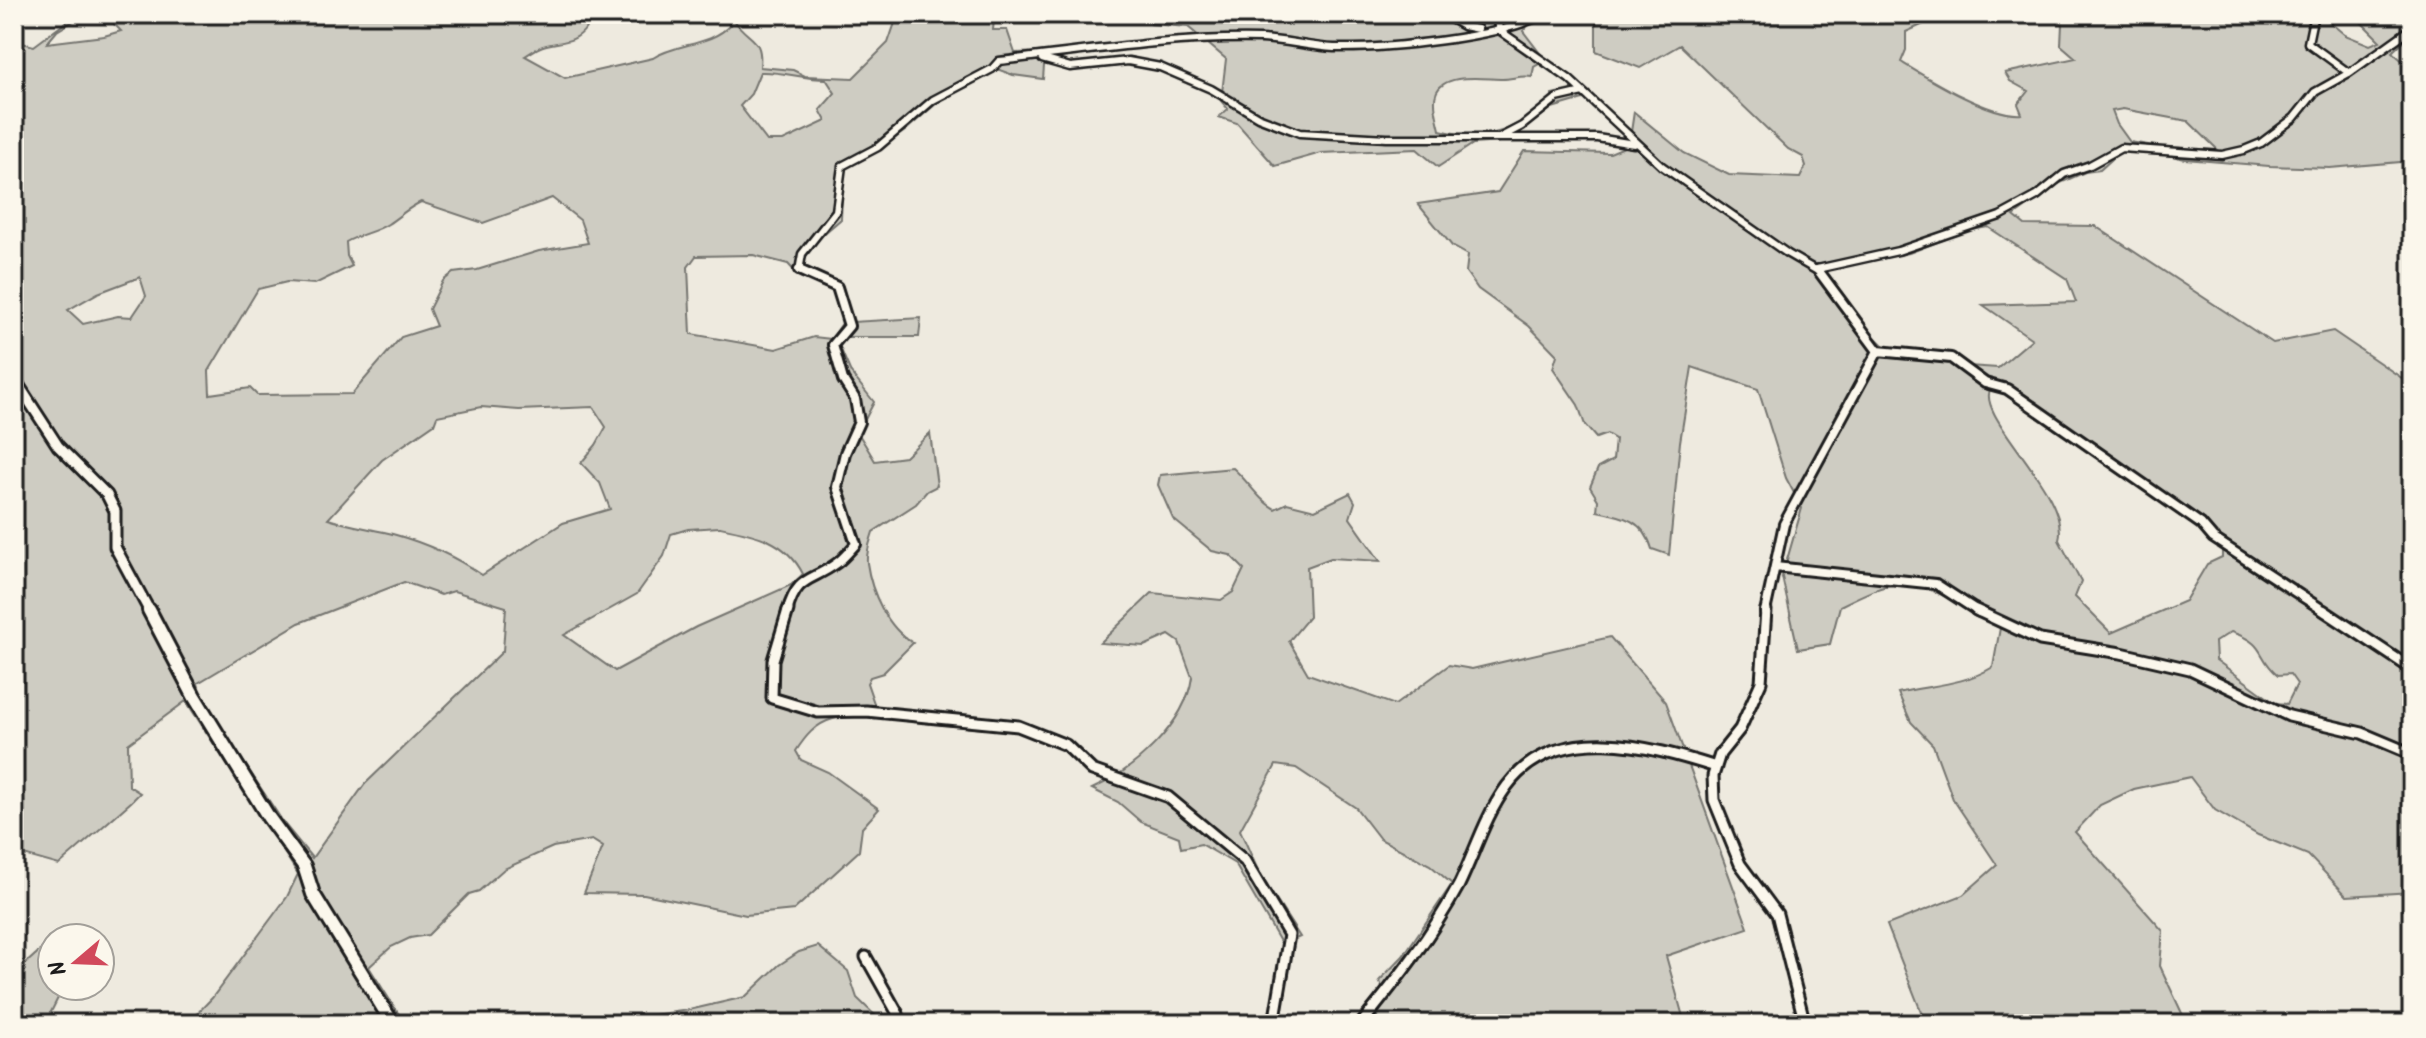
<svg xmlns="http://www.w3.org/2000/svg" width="2426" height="1038" viewBox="0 0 2426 1038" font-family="Kalam,sans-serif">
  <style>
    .green { fill: #ceccc2; stroke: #75746f; stroke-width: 2; fill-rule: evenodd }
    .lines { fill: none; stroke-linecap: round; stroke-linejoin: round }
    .minor-far2-casing { stroke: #1c1c1c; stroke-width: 11 }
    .minor-far1-casing { stroke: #1c1c1c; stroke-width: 14 }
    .minor-casing { stroke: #1c1c1c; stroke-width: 15 }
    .tertiary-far1-casing { stroke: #1c1c1c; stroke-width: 15 }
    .tertiary-casing { stroke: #1c1c1c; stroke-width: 18 }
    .minor-far2 { stroke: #fbf7ec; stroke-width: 6 }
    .minor-far1 { stroke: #fbf7ec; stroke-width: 8 }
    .minor { stroke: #fbf7ec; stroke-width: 9 }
    .tertiary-far1 { stroke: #fbf7ec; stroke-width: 9 }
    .tertiary { stroke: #fbf7ec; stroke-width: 12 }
  </style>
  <rect width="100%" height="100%" fill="#eeeadf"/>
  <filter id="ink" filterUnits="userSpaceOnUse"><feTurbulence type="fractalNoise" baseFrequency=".0125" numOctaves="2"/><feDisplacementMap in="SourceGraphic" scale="16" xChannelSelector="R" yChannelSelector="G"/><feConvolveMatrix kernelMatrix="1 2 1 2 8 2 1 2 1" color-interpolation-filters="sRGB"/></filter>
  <g filter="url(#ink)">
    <path class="green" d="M77,14H85L57,31L47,43L104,36L121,31L108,18L94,14H585L582,16L586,28C575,44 559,41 543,46C537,48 530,53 525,56L565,78L653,58C676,43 711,46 730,25L722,14H754L734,20C749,42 763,36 760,67L793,70L805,76L853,78L888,43L898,14H981L994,20L993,30H1007L1015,53L1045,52L1043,79L1013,75L997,69L938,102L905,131L866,158L849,164L843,172L841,219C826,233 799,249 806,272L839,281L852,322L921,318L919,337H847L838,343L851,373L874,402L858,433L875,461L905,457L930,433L937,486L927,491L916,504L873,532C870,542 866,552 867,563C871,592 887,628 913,643L883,673L870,677L867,683L876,709L978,717L982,729C946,725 865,711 833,719C815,724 805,737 796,751L801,760L828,772L879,809L862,828L859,851L794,910L746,915L644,894L584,893L603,847L592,840L553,847L504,869L479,891L469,894L428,935L410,938L391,947L369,967L405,1024H187L212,998L287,897L298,874L186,701L128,744L129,786L140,793L131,802L59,865L17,853L14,856V41L34,46ZM760,72C783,71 803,79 826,79L835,93L820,110L826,121L783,141H767L740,106L751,94ZM552,198L580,220L588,243L539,251L477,270L453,273L443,281L429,309L436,326L401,337L352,394L257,395L250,388L210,394L209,371L258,289L287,282L315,284L352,266L347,256L346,242C360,234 376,232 388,224C400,216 408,208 421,202L483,223ZM753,255L788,264L800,277L834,286L843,322L831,339L814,337L776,349L691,334L688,267L696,256ZM140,277L146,296L132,317L118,316L83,324L68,310L98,293ZM481,407L519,410L593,407L606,427L596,445L581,463L600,483L610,509L563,523L482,575C457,558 425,543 396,535C373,529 350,526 328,519L382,460L434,424L437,416ZM720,527C755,534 786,540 803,574L791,585L696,627L615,671L564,635L637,594L664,556L671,534L688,529ZM404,582L441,595L454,591L506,607L503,651L365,784L312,858L285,825L201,697L198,683L299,623Z
      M1148,14H1549L1536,18L1523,31L1546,61L1581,87L1583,99L1552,108L1522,131L1501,142L1473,144L1438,167L1417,149L1321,153L1275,166L1237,123L1219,117L1228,109L1221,101L1226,59L1188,27L1151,24ZM1541,63L1575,89L1552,94V98C1517,130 1490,143 1440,130C1439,123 1432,104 1436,94C1443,72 1484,79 1502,79C1513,79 1520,75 1532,77L1534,67Z
      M1603,14H1946L1906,32V50L1901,62C1929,79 1990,117 2022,114L2018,104L2028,91L2010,81L2005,73L2076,58L2061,45L2062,24L2042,14H2320L2345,35L2370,45L2380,41L2353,14H2412V33L2392,52L2412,69V161L2330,168L2269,166L2185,159L2145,150H2122L2100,170L2085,172L2058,184L2014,216L2025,225L2095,226L2273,343L2333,331L2412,385V892L2347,896L2308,855L2258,835L2215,810L2190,777L2134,789L2100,805L2075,832L2163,931L2160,966L2187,1024H1926L1887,925L1963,895L1997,865L1953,799L1933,745L1911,722L1898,693C1931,685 1964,685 1993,667L2000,628C1987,618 1972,611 1957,603C1907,574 1890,581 1840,606L1830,644L1798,649L1782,577L1802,508L1786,478L1758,389L1692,367L1680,442L1669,555L1652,549C1644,520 1623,516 1597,511L1598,500L1590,487L1598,468L1613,460L1615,439L1607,434L1596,438L1585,425L1578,405L1553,368L1557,355L1529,326L1478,289L1466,272L1468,255L1452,246L1418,204L1498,192L1524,151L1610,153L1629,145L1634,112L1684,153L1729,175L1800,178L1806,166L1803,157L1788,149L1680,45L1640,68L1596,51V18ZM2123,109L2188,121L2218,150L2172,149L2130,142L2117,124L2112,111ZM1988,227L2067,279L2076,302L1983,305L2032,339L1998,368L1968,366L1918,353L1888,350L1853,315L1845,297L1824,269L1909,253L1966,231ZM1991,388L2006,391L2196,523L2222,549V557L2207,564L2185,601L2111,633L2075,597L2081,582L2059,540C2071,493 1973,415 1991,388ZM2231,632C2268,644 2255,656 2278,675L2290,674L2297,684L2287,704L2275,703L2216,660L2215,642Z
      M1233,468C1248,481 1258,500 1275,509L1287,503L1315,510L1350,493L1355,502L1350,518L1380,561L1331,558L1307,567L1309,617L1289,641L1308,674L1395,705L1449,665L1472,669L1610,637L1666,702L1748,928L1666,956L1685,1024H1375L1386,995L1379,981L1403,956L1452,884L1430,865L1380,839L1356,808L1296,768L1276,765L1240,830L1260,875L1300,937L1282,945L1235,864L1201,844L1181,848L1179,837L1141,822L1118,802L1092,789C1133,771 1186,724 1192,677L1179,642L1169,635L1144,646L1100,643L1152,593L1221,600L1233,592L1244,569L1230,555L1212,551L1173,519L1158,485L1160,475Z
      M818,946L848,971L857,998L884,1024H589L689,1010L745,997L779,965L799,952Z
      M44,947L52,950V986H64L45,1024H14V974Z"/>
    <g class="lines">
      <defs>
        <path id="minor-far2" d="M1442,14L1463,26L1478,29
          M1497,14L1495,19L1501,31
          M2314,14L2308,43L2349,73
          M1499,30L1569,79L1662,166L1788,254L1819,272
          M1042,59L1070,67L1128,61L1160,67L1211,89L1258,117L1300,133L1387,138H1597L1634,144
          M1501,137L1522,126L1557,98L1583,92
          M1817,269L1898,251L2000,216L2037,196L2064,174L2090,165L2121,148L2222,155L2244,150L2261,143L2294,118L2315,92L2349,73L2412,28
          M802,272L799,271L802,254L836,211L842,166L878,147L933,100L992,69L999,61C1086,51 1174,37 1261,39C1286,40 1310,47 1334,48C1385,49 1501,38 1544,14"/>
        <path id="minor-far1" d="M1818,270L1878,351L1951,358L1985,383L2007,389L2201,524L2213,538L2326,612
          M1775,567L1936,584L1979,612
          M787,612C798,574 810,583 837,563C844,558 850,550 856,544L837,487L845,453L859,422L855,399L843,380L833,345L849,326L837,287L799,270
          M1765,612L1784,524L1878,351"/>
        <path id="minor" d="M788,610L773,660L772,698L818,712L866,711L1018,726L1066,745L1092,770L1168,797L1245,861L1289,935L1274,1024
          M1766,610L1761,682L1740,729L1720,754L1713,776L1714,800L1740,864L1777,914L1805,1024
          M1976,610L2040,640L2121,653L2190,669L2289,716L2362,733L2412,754
          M2323,610L2412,669
          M866,957L898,1014L900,1024
          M1361,1024C1397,980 1432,935 1459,885C1475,852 1485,816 1507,786C1556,720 1650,746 1716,767"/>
        <path id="tertiary-far1" d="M14,378L58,446L107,495L115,511V547L150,612"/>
        <path id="tertiary" d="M149,610L194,696L269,818L304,866L313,894L393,1024"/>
      </defs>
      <use href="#minor-far2" class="minor-far2-casing"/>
      <use href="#minor-far1" class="minor-far1-casing"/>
      <use href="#minor" class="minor-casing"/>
      <use href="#tertiary-far1" class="tertiary-far1-casing"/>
      <use href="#tertiary" class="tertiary-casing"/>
      <use href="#minor-far2" class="minor-far2"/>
      <use href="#minor-far1" class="minor-far1"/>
      <use href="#minor" class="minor"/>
      <use href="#tertiary-far1" class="tertiary-far1"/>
      <use href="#tertiary" class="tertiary"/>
    </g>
  </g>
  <rect width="2426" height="1038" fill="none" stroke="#fbf7ec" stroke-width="48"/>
  <rect x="24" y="24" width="2378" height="990" fill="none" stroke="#1c1c1c" stroke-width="3" filter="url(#ink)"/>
  <g transform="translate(76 962) rotate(251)"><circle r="38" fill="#fbf7ec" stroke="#a29f99" stroke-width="2"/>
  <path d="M0-6L14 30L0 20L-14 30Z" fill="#d1495b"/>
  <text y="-12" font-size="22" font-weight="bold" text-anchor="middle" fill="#1c1c1c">N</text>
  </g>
</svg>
